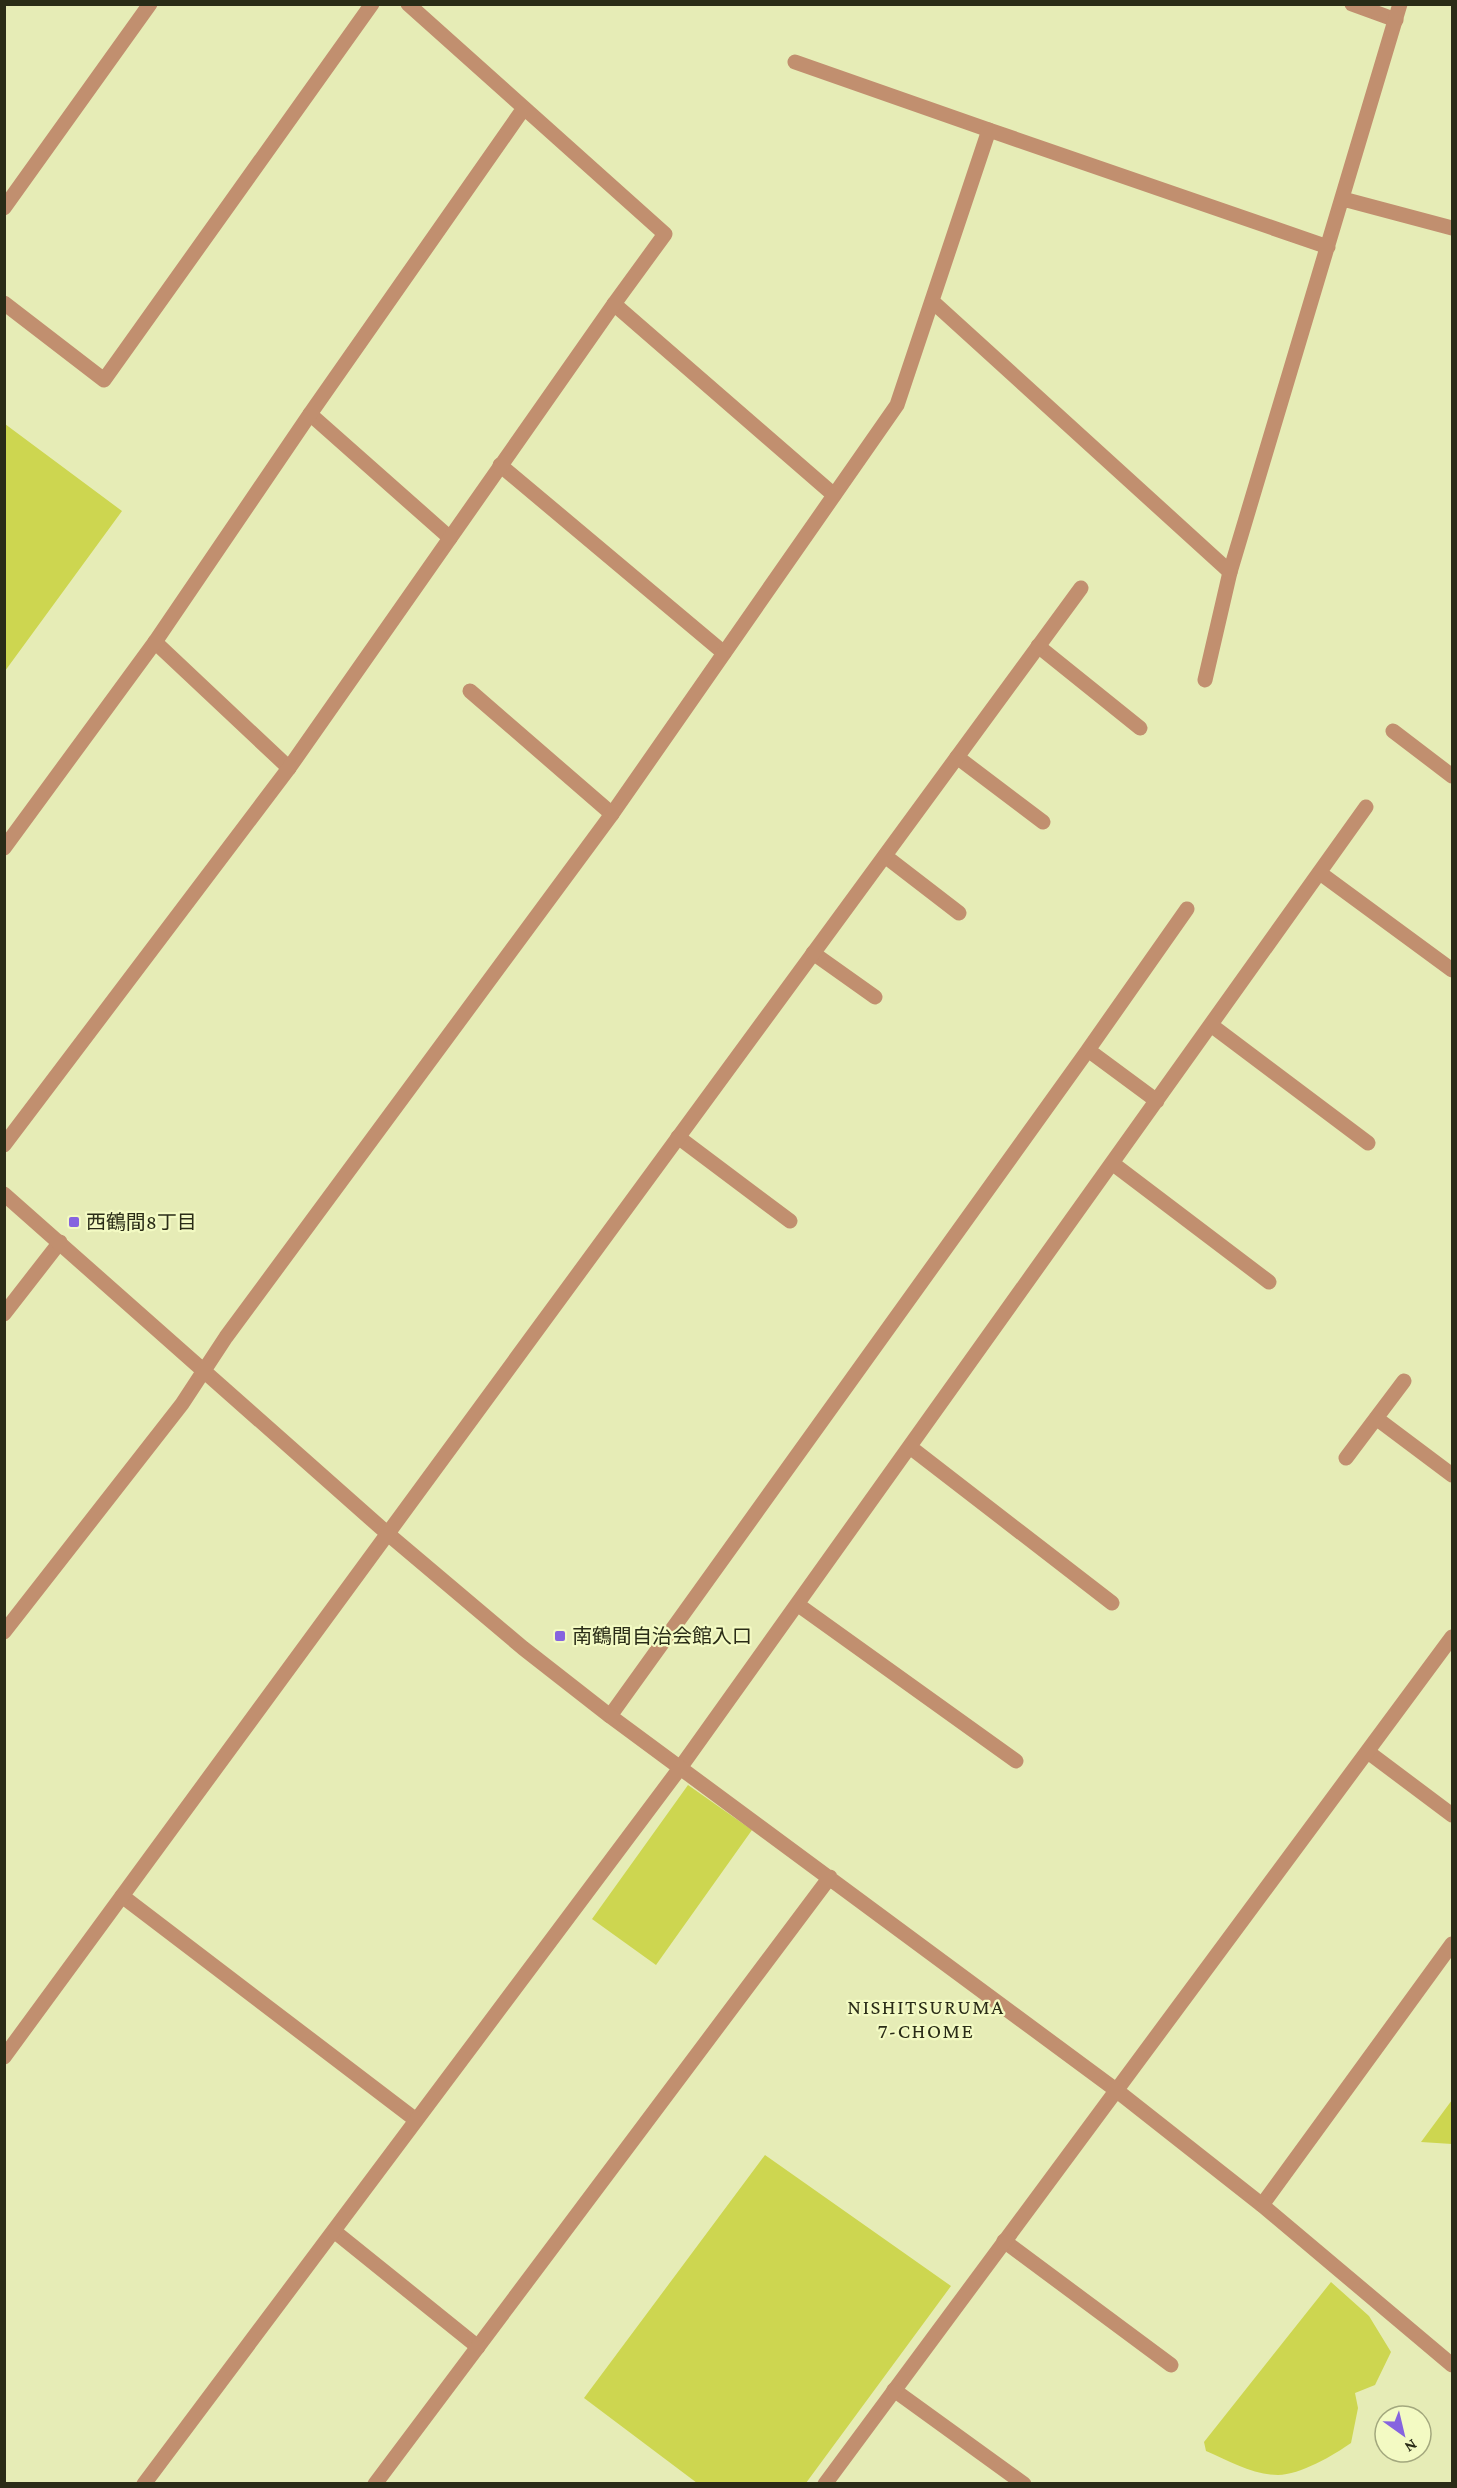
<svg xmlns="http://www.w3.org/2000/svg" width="1457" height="2488" viewBox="0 0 1457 2488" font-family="'Crimson Pro','Noto Sans JP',serif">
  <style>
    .green { fill: #cdd650 }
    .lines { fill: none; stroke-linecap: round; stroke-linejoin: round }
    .lane { stroke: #c18f6f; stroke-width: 15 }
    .street { stroke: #c18f6f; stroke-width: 15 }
    .poi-dot { fill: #8664df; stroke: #f3fac3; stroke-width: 2 }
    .labels { text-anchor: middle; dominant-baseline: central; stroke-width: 4.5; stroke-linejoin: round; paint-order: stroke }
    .poi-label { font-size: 20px; fill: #2a2c17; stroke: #f3fac3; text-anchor: start }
    .neighbourhood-label { font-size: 21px; letter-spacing: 1.5px; fill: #2a2c17; stroke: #f3fac3 }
  </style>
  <rect width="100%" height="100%" fill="#e6ecb6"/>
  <path class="green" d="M5,424L122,511L5,671V423Z
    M688,1785L752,1830L656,1965L592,1919Z
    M1452,2100V2144L1421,2142Z
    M765,2155L951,2286L806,2483H697L584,2398Z
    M1331,2282L1369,2316L1391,2352L1375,2385L1355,2393L1358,2408L1351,2443C1334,2455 1300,2475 1278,2475C1253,2475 1229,2461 1206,2451L1204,2442Z"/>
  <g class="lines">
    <path class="lane" d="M1352,4L1396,20
      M795,62L989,130
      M4,303L104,380L372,4
      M614,304L834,495
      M310,414L450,538
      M500,465L724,653
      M155,642L289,768
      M1038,646L1140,728
      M1205,680L1230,572
      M470,691L612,814
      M1393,731L1452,776
      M957,757L1043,822
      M885,856L959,913
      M1320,873L1452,970
      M813,953L875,997
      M1211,1025L1368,1143
      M1088,1050L1187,909
      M678,1137L790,1221
      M1112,1163L1269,1282
      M4,1314L60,1242
      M1376,1418L1452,1475
      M910,1447L1112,1603
      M1346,1458L1404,1381
      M797,1604L1016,1761
      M610,1716L1088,1050L1157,1101
      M1368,1752L1452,1815
      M680,1768L1366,807
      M122,1896L416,2120
      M1262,2205L1452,1944
      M334,2231L478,2347
      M1004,2241L1171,2365
      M894,2390L1024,2484"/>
    <path class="street" d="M1343,199L1452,228
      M4,208L150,4
      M932,301L1230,572L1400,4
      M4,848L155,642L310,414L524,108
      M4,1145L289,768L614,304L665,234L408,4
      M4,1194L388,1534L523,1648L610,1716L1116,2090L1262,2205L1452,2365
      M4,1632L182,1404L226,1337L612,814L897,405L989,130L1328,247
      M4,2057L1081,588
      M144,2484L680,1768
      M375,2484L830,1877
      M825,2484L1452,1637"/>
  </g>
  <g class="poi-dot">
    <rect x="68" y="1216" width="12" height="12" rx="3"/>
    <rect x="554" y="1630" width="12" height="12" rx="3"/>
  </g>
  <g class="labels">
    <g class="poi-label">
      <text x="86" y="1222">西鶴間8丁目</text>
      <text x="572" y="1636">南鶴間自治会館入口</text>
    </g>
    <g class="neighbourhood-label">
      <text x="926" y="2007">NISHITSURUMA<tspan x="926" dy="24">7-CHOME</tspan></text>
    </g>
  </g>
  <rect width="1457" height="2488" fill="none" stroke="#2a2c17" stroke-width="12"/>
  <g transform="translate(1403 2434) rotate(146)"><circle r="28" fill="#f3fac3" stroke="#a3a87e" stroke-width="1.5"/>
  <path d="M0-4.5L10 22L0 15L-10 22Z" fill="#8664df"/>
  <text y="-9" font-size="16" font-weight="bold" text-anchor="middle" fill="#2a2c17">N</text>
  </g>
</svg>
